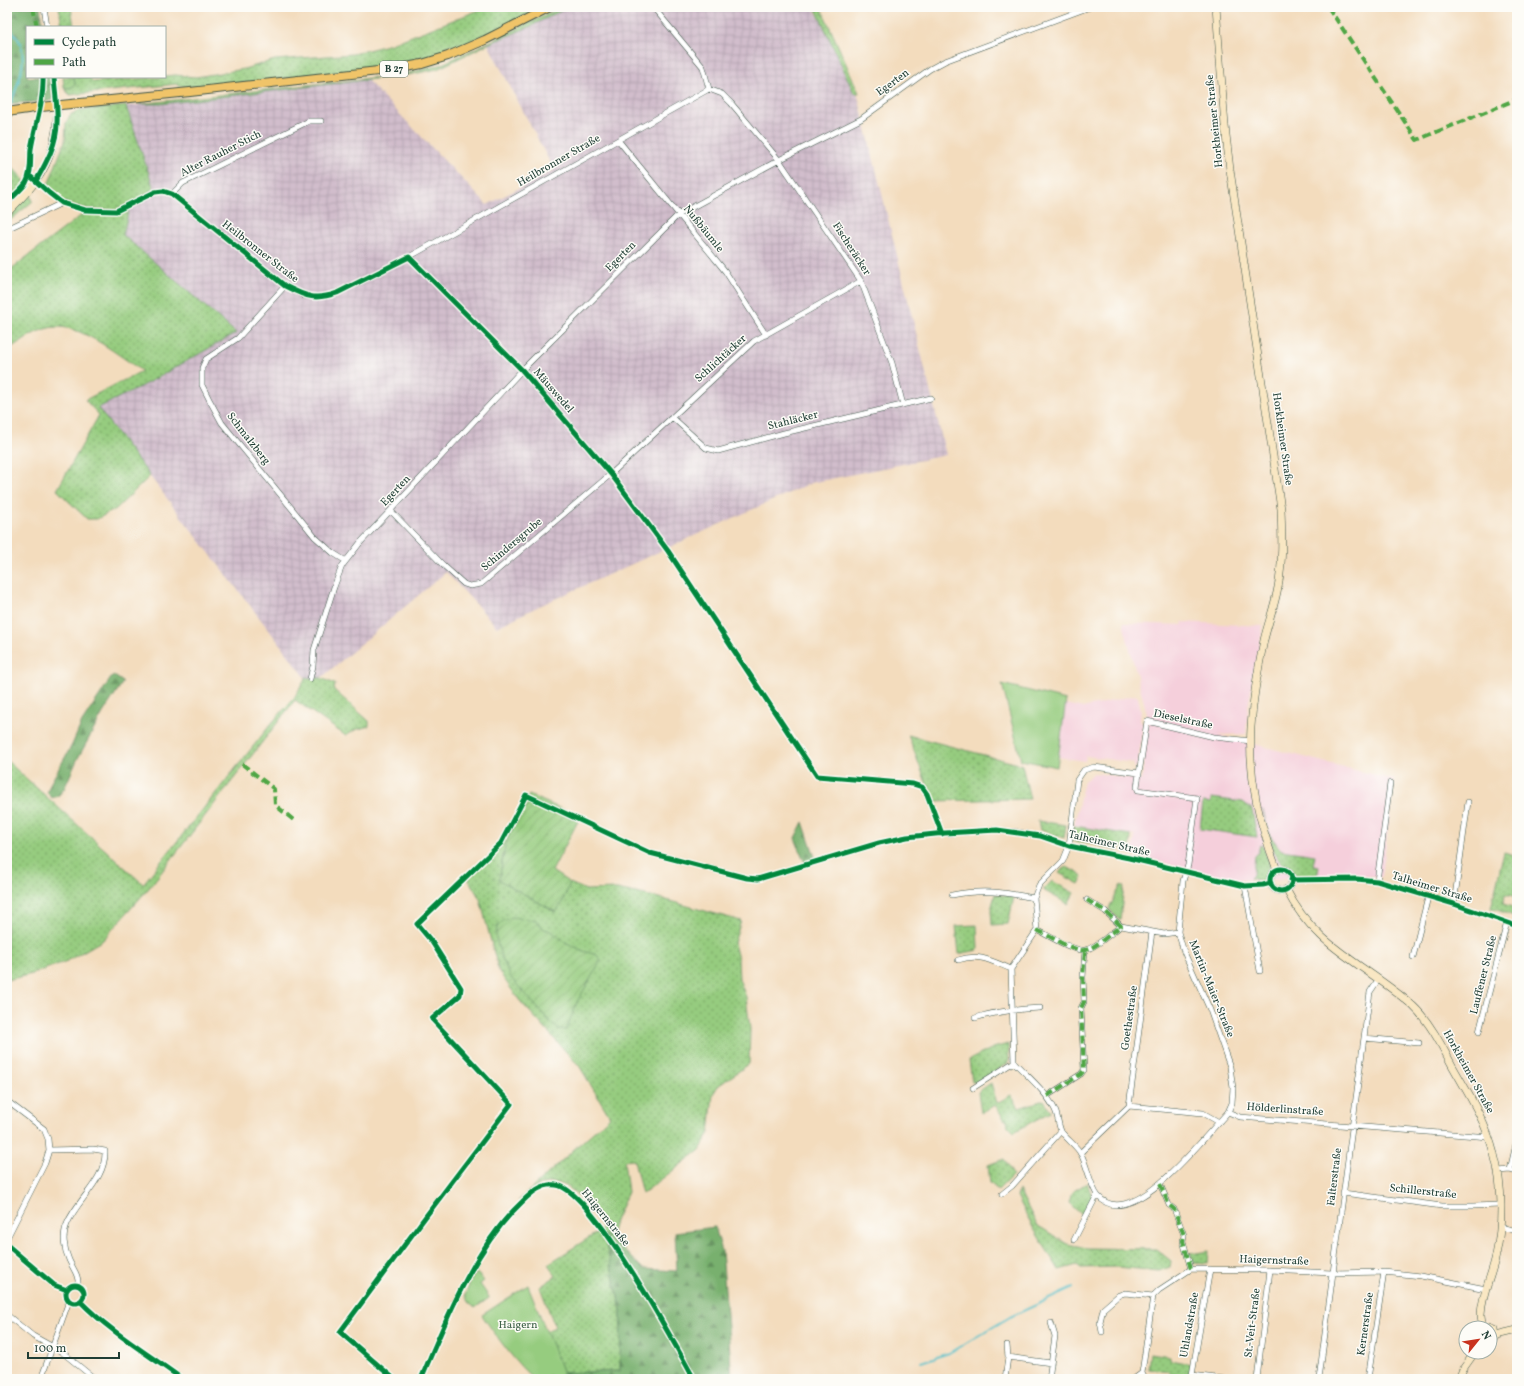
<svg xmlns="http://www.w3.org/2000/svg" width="1524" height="1386" viewBox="0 0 1524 1386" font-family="Vollkorn,serif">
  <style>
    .built { fill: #f5cfdb }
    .industrial { fill: url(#industrial-grid) }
    .grass { fill: url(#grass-dots); stroke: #5a845a }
    .forest { fill: url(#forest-firs); stroke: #4c7651 }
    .park { fill: #96cc7f; stroke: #5a845a }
    .garden { fill: url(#garden-furrows); stroke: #5a845a }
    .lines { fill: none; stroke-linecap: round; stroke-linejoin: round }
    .stream { stroke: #4fbdc6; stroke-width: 2 }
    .street-casing { stroke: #3f5549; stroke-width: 6 }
    .secondary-casing { stroke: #3f5549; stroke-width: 8 }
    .primary-casing { stroke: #3f5549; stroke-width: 10 }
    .street { stroke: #fff; stroke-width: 5 }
    .secondary { stroke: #f9e7c3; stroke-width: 7 }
    .primary { stroke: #f0c469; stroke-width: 8 }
    .quiet { stroke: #4fa644; stroke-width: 4; stroke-dasharray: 8 4; stroke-linecap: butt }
    .cycleway-casing { stroke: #fdfcf7; stroke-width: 8 }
    .cycleway { stroke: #00873e; stroke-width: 5 }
    .labels { text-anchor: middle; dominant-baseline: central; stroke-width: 3; stroke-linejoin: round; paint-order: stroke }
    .shield { fill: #fdfcf7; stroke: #62766e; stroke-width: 1 }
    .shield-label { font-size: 10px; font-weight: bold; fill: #1f3d34 }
    .street-label { font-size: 11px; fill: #1f3d34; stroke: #fdfcf7 }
    .park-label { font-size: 11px; fill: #3d6147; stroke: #fdfcf7 }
  </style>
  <defs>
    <pattern id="industrial-grid" width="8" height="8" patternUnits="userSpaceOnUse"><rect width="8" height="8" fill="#d1bdcc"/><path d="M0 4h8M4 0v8" fill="none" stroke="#b3a3b0"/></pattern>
    <pattern id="grass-dots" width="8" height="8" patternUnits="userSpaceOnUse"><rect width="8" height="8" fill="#96cc7f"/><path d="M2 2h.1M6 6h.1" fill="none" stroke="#7aa769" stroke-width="1.8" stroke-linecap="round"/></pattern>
    <pattern id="forest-firs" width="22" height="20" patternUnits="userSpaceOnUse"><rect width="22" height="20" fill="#78b06e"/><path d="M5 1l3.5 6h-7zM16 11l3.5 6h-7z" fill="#62905b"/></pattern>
    <pattern id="garden-furrows" width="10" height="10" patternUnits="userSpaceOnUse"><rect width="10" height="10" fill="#96cc7f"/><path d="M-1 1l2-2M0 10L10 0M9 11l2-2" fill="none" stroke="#7aa769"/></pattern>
  </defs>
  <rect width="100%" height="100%" fill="#fdfcf7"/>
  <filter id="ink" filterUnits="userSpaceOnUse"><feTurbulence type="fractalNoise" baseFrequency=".025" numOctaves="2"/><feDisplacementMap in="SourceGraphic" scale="8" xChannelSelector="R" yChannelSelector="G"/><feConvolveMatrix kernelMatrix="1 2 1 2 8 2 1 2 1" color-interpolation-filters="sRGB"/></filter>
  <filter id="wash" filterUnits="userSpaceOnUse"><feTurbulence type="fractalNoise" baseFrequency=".012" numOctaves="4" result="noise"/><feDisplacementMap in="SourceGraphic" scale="16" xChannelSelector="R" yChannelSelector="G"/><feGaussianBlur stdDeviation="0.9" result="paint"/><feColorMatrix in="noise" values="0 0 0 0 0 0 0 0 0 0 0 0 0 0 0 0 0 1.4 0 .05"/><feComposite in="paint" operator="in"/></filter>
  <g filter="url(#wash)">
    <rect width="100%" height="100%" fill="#f3dcbd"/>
    <path class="built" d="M1182,622L1263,626L1248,707L1246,734L1218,735L1394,780L1382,877L1356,876L1296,877L1263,881L1236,879L1199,873L1132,854L1135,835L1074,826L1084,781L1094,773L1142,780L1148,718L1123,623L1183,625Z
      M1135,695L1138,697L1141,710L1140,721L1143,724L1138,764L1136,767L1134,768V763L1086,756L1085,761L1058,757L1065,704L1083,708Z"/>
    <path class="industrial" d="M559,7H813L839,52L858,96L946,455L811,483L535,608L497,627L446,572L321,678H306L97,408L153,380L236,333L123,235L130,205L154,188L126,106L367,80L487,205L554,170L488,44Z"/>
    <path class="grass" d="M59,7H71L74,27H62Z
      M487,7H544L454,49L451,45L446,47L449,52L422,62L404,65L205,87L178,86L177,84L70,95L65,90L64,87L70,88L75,85L74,77H89L93,82L165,77V76L175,75L196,77L244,69L275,60L353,54L391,44Z
      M563,7H568L529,27L488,44L437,69L408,75L160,104H139L405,74L440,65Z
      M815,7H820L823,12L859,93H854Z
      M126,106L154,189L139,199L116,210L87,209L62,202L46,190L65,141L66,123L70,115L80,110Z
      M7,161L24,180L33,201L7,223Z
      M130,205L123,235L236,333L153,380L98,408L150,476L116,509L97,519H87L57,490L99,415L85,400L142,371C121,357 83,326 57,327C39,327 22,341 7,350V272L87,211L116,212Z
      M306,678H321L335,684L334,690L369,721V726L355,730L346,736L295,700L149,888L103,940L67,961L32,974L7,980V761L143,884L271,724L294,698Z
      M908,735L1022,765L1030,799L933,801Z
      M529,795L580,817L578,821L539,804L503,854L500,880L555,912L562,902L570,883L586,890L617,889L659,898L741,921L734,943L738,959L739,979L746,997L750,1029L749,1064L718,1086L713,1094L709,1134L700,1150L642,1194L634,1160L624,1161L628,1192L615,1221L611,1236H604L621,1310L620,1371L563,1373L546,1331L555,1327L540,1287L556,1276L548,1264L601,1230L603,1227C588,1207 568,1171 538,1186C531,1190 524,1196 518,1201L582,1142L610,1117L580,1067L520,1001L499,972L480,899L467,877L498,848Z
      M1211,798L1243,802L1252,809L1257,837L1200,829L1203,802L1211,803Z
      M1263,810L1269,834L1281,850L1315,855L1313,865L1319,866L1317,876L1296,877C1292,870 1286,870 1282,864C1271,852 1266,826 1263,810Z
      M1038,821L1066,825L1064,838L1040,830Z
      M1074,826L1131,835L1130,850L1120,847L1118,851L1090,843L1072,841Z
      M1260,845H1262C1268,857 1276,872 1263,881L1250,878L1253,875L1255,856L1258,853Z
      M1504,852L1517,856V897L1505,894L1503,904L1517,908V917L1491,908Z
      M1065,866L1083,876L1079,884L1059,873Z
      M1052,881L1074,893L1068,904L1043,890Z
      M995,894L1014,897L1008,924L992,925L991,910Z
      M977,925L978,950L959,954L956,926Z
      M1008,1044L1009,1059L1007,1064L979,1082H972L969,1060L993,1048Z
      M991,1083L997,1103L1011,1095L1019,1108L1044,1100L1051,1112L1014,1132L1008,1126L1007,1119L1005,1120L995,1105L981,1113L978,1092Z
      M1004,1159L1013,1175L998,1190L990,1183L988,1165Z
      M1087,1183L1092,1196L1082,1215L1069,1203L1072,1192Z
      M1019,1190L1037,1225L1067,1244L1087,1248L1156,1249L1171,1261L1170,1267L1159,1271L1117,1267L1081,1268L1077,1265L1059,1270L1032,1226L1017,1196Z
      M1209,1251L1208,1263L1193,1262L1190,1254Z
      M1150,1353L1170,1356V1360L1191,1364L1188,1379H1174L1168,1371L1148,1368Z"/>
    <path class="forest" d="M7,7H40L43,27H27V77H51L53,99L50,101L15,103L7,106Z
      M113,675L123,682L103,713L78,758L64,789L58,796L52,798L47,793L50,784L72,745L82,722Z
      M803,822L816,860L805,863L795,838Z
      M715,1227L722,1251L732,1379H557L563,1373L620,1371L621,1310L604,1235L611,1236L643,1269L677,1271L675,1232Z"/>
    <path class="park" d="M7,165L19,178L7,190Z
      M1002,684L1066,700L1057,767L1021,760Z
      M1121,885L1124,887L1120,920H1119L1109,909Z
      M477,1273L484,1281L480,1284L489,1297V1298L475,1308L468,1302L465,1295C469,1288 470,1277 477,1273Z
      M528,1285L563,1373L557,1379H554L549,1375L546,1379C542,1379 537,1380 534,1378C521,1371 491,1329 482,1315Z"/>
    <path class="garden" d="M63,77H74L75,85L70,88L64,87Z
      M531,802L578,821L552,871L570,883L562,902L556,912L499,880L506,842L520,815Z
      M512,917L536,920L544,929L551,931L565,942L583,951L597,955L601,960L577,1002L566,1030L559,1029L553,1025L511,978L501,956L496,938L497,927L503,921Z"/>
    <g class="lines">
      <path class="stream" d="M7,25C12,31 19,38 21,45C27,67 16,88 9,108
        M921,1362L949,1353L1010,1317L1073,1288"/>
    </g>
  </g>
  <g filter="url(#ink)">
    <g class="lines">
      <defs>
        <path id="street" d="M44,7L47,27
          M653,7L703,67L709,89
          M54,77L57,105
          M618,140L725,271L766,335
          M36,181L49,193L62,203L85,210L116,211L155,192L163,191L172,194L285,286L304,296L325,297L359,283L409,257L709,89L722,94L731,103L779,160L861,281L892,363L903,405
          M172,194L183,183L309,121H321
          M7,229L62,203
          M409,257L522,370L572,428L611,474L668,551
          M285,286L238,338L206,359L202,368V385L210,401L222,423L315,537L333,553L346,561
          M672,417L706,448L718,451L784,433L931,398
          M391,511L443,565L464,584L470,586L481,584L611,474L754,341L861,281
          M310,679L313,666L314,650L334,587L342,566L360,543L522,370L678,215L779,160L861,119L930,69L945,61L1090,7
          M1139,773L1094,767L1084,770L1077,780L1069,846L1063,861L1039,885L1034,898L1037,930L1011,969L1014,1062C1028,1077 1046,1091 1055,1110C1058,1116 1058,1124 1061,1131C1066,1139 1076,1145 1081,1154C1087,1165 1091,1188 1098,1196C1130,1233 1199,1143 1219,1122
          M942,834L997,830L1019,832L1040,836L1069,846L1129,858L1245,886L1263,885L1271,883
          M1291,880L1357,879L1377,881L1454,904L1517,926
          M1377,881L1390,783
          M1245,886L1260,971
          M952,895C983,889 1003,892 1034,898
          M1087,900L1105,911L1121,926L1164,934L1178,932
          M1454,904L1468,802
          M1037,930C1048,935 1074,952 1085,950C1096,948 1112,932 1121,926
          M1413,957L1428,897
          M958,960C980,953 991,961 1011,969
          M975,1018C997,1011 1018,1009 1040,1008
          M1479,1032L1507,922
          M1364,1038L1419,1043
          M973,1088L1014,1062
          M1047,1096L1081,1074L1084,1070L1081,1008L1084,1002L1083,977L1085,950
          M7,1101L44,1129L48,1139L49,1150L45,1163L7,1238
          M1129,1106L1152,932
          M1228,1112L1232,1103L1233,1088L1230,1067L1210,1010L1184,952L1178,932L1183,881L1188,865L1197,798L1138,790L1137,787L1147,721L1214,737L1251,741
          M49,1150L93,1149L105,1151C106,1180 78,1198 67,1224C62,1235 64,1249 69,1260C73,1269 79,1275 78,1285
          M1080,1153L1129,1106L1203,1113L1219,1122L1228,1112L1240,1117L1489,1137
          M1510,1170L1517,1140
          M1498,1171L1510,1170L1517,1172
          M1160,1184L1169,1205L1174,1209L1184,1235L1183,1241L1191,1269
          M1343,1193L1442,1206H1473L1500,1205
          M1002,1194L1012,1186L1061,1131
          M1500,1227L1517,1231
          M1074,1240L1097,1195
          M7,1245L54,1285L67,1290
          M1210,1269L1192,1375L1224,1379
          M66 1294a9 9 0 1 1 18 0a9 9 0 1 1-18 0Z
          M80,1301C109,1331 148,1354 182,1379
          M7,1315L33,1336L62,1352L95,1379
          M1102,1332L1100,1322L1103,1309L1119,1295L1125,1293L1153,1296
          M1008,1357L1051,1363
          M41,1379L69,1301
          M421,1379C446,1320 475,1246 522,1202C531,1193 542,1183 556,1185C591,1189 675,1344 694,1379
          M1005,1379L1008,1357L1007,1345
          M1049,1379L1055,1336L1051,1323
          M1134,1379L1142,1373
          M1145,1379L1142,1373L1153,1296L1159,1290L1191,1269L1270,1270L1332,1273L1384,1272L1421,1276L1486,1289
          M1257,1379L1270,1270
          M1319,1379L1370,992L1378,980
          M1368,1379L1384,1272"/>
        <path id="secondary" d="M1216,7L1225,126L1230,170L1281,509C1282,535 1283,561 1278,587C1275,605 1268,623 1264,640C1258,669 1253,698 1251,727C1248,779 1259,822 1277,870
          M7,213C17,203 28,192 36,181C52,159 58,132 57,105
          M1270 880a11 11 0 1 1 22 0a11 11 0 1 1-22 0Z
          M1286,889C1315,948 1367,965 1413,1006C1430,1022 1442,1046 1453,1067C1469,1095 1486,1122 1494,1154C1503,1186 1503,1223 1496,1255C1492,1275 1482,1294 1481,1314C1481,1318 1482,1322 1483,1326
          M1479,1328L1486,1326L1494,1329L1495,1337L1490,1344
          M1496,1335L1517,1330
          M1459,1379L1463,1369L1475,1352"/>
        <path id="primary" d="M7,112L41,107L190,92L396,69L422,64L448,56L485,40L550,7"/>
      </defs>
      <use href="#street" class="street-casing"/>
      <use href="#secondary" class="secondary-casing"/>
      <use href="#primary" class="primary-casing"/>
      <use href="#street" class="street"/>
      <use href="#secondary" class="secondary"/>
      <use href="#primary" class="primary"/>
      <path class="quiet" d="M33,7L37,27
        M1328,7L1417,140L1517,99
        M242,764L274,789L275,805L296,822
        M1037,930C1048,935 1074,952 1085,950C1096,948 1112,932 1121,926L1105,911L1087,900
        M1047,1096L1081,1074L1084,1070L1081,1008L1084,1002L1083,977L1085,950
        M1160,1184L1169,1205L1174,1209L1184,1235L1183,1241L1191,1269"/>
      <defs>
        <path id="cycleway" d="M29,175L49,193L62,203L85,210L116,211L155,192L163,191L172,194L285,286C305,296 314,301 337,293L409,257L522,370L611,474L668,551L817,776L913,784L922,787L927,794L942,834
          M36,181C46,163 57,144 57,123C58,108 55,92 54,77
          M7,203C13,196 21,190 26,183C32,173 30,160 31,149C35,125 44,102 43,77
          M1270 880a11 11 0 1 1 22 0a11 11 0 1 1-22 0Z
          M1291,880L1357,879L1377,881L1454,904L1517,926
          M7,1245L54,1285L67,1290
          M66 1294a9 9 0 1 1 18 0a9 9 0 1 1-18 0Z
          M80,1301C109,1331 148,1354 182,1379
          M394,1379L340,1332L426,1216L511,1104L432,1019L460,995L461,988L432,942L417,924L501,843L526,795L650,853L747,878L758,879L879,843L907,837L945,833L997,830L1040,836L1069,846L1129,858L1245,886L1263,885L1271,883
          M421,1379C446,1320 475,1246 522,1202C531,1193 542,1183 556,1185C591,1189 675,1344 694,1379"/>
      </defs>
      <use href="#cycleway" class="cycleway-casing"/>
      <use href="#cycleway" class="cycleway"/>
    </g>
  </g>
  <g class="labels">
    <rect class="shield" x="380" y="61" width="28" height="16" rx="3"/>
    <g class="shield-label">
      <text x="394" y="69">B 27</text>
    </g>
    <g class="street-label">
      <text transform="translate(893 83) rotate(-36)">Egerten</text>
      <text transform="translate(1215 121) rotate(-96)">Horkheimer Straße</text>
      <text transform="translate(221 154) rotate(-27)">Alter Rauher Stich</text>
      <text transform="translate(559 161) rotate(-30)">Heilbronner Straße</text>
      <text transform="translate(703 229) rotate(51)">Nußbäumle</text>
      <text transform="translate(851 249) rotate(57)">Fischeräcker</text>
      <text transform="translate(260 252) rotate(38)">Heilbronner Straße</text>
      <text transform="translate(621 257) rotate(-45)">Egerten</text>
      <text transform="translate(721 359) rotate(-42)">Schlichtäcker</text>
      <text transform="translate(553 391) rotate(49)">Mäuswedel</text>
      <text transform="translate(793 421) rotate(-14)">Stahläcker</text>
      <text transform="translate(248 439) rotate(52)">Schmalzberg</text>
      <text transform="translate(1282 439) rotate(82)">Horkheimer Straße</text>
      <text transform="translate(396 491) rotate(-47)">Egerten</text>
      <text transform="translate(512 545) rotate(-40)">Schindersgrube</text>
      <text transform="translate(1183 720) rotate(12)">Dieselstraße</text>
      <text transform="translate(1109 844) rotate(13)">Talheimer Straße</text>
      <text transform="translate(1432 888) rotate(17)">Talheimer Straße</text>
      <text transform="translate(1484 975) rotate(-76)">Lauffener Straße</text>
      <text transform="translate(1211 989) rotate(68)">Martin-Maier-Straße</text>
      <text transform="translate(1130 1018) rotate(-82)">Goethestraße</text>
      <text transform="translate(1468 1072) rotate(61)">Horkheimer Straße</text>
      <text transform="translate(1285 1110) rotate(4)">Hölderlinstraße</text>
      <text transform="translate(1335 1177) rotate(-83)">Falterstraße</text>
      <text transform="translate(1423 1192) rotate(6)">Schillerstraße</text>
      <text transform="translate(605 1218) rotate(51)">Haigernstraße</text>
      <text transform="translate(1274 1261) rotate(2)">Haigernstraße</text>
      <text transform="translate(1253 1323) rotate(-83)">St.-Veit-Straße</text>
      <text transform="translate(1366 1324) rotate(-82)">Kernerstraße</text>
      <text transform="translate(1190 1325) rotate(-80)">Uhlandstraße</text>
    </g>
    <g class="park-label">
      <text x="518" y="1325">Haigern</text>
    </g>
  </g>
  <rect width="1524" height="1386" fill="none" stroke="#fdfcf7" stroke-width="24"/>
  <rect x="26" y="26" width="140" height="52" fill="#fdfcf7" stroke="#a4b0a9"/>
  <rect x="34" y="39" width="20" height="6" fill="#00873e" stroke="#a4b0a9"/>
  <text x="62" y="46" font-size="12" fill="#1f3d34">Cycle path</text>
  <rect x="34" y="59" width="20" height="6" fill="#4fa644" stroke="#a4b0a9"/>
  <text x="62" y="66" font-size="12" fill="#1f3d34">Path</text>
  <g transform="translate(1478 1340) rotate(60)"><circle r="19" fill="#fdfcf7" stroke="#a4b0a9"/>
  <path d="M0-3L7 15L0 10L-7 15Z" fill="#c8321e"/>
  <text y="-6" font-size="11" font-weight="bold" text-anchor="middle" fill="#1f3d34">N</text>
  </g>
  <path d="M28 1352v6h91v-6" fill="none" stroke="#1f3d34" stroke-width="2"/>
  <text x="34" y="1352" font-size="12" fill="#1f3d34" stroke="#fdfcf7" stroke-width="3" paint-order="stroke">100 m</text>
</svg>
